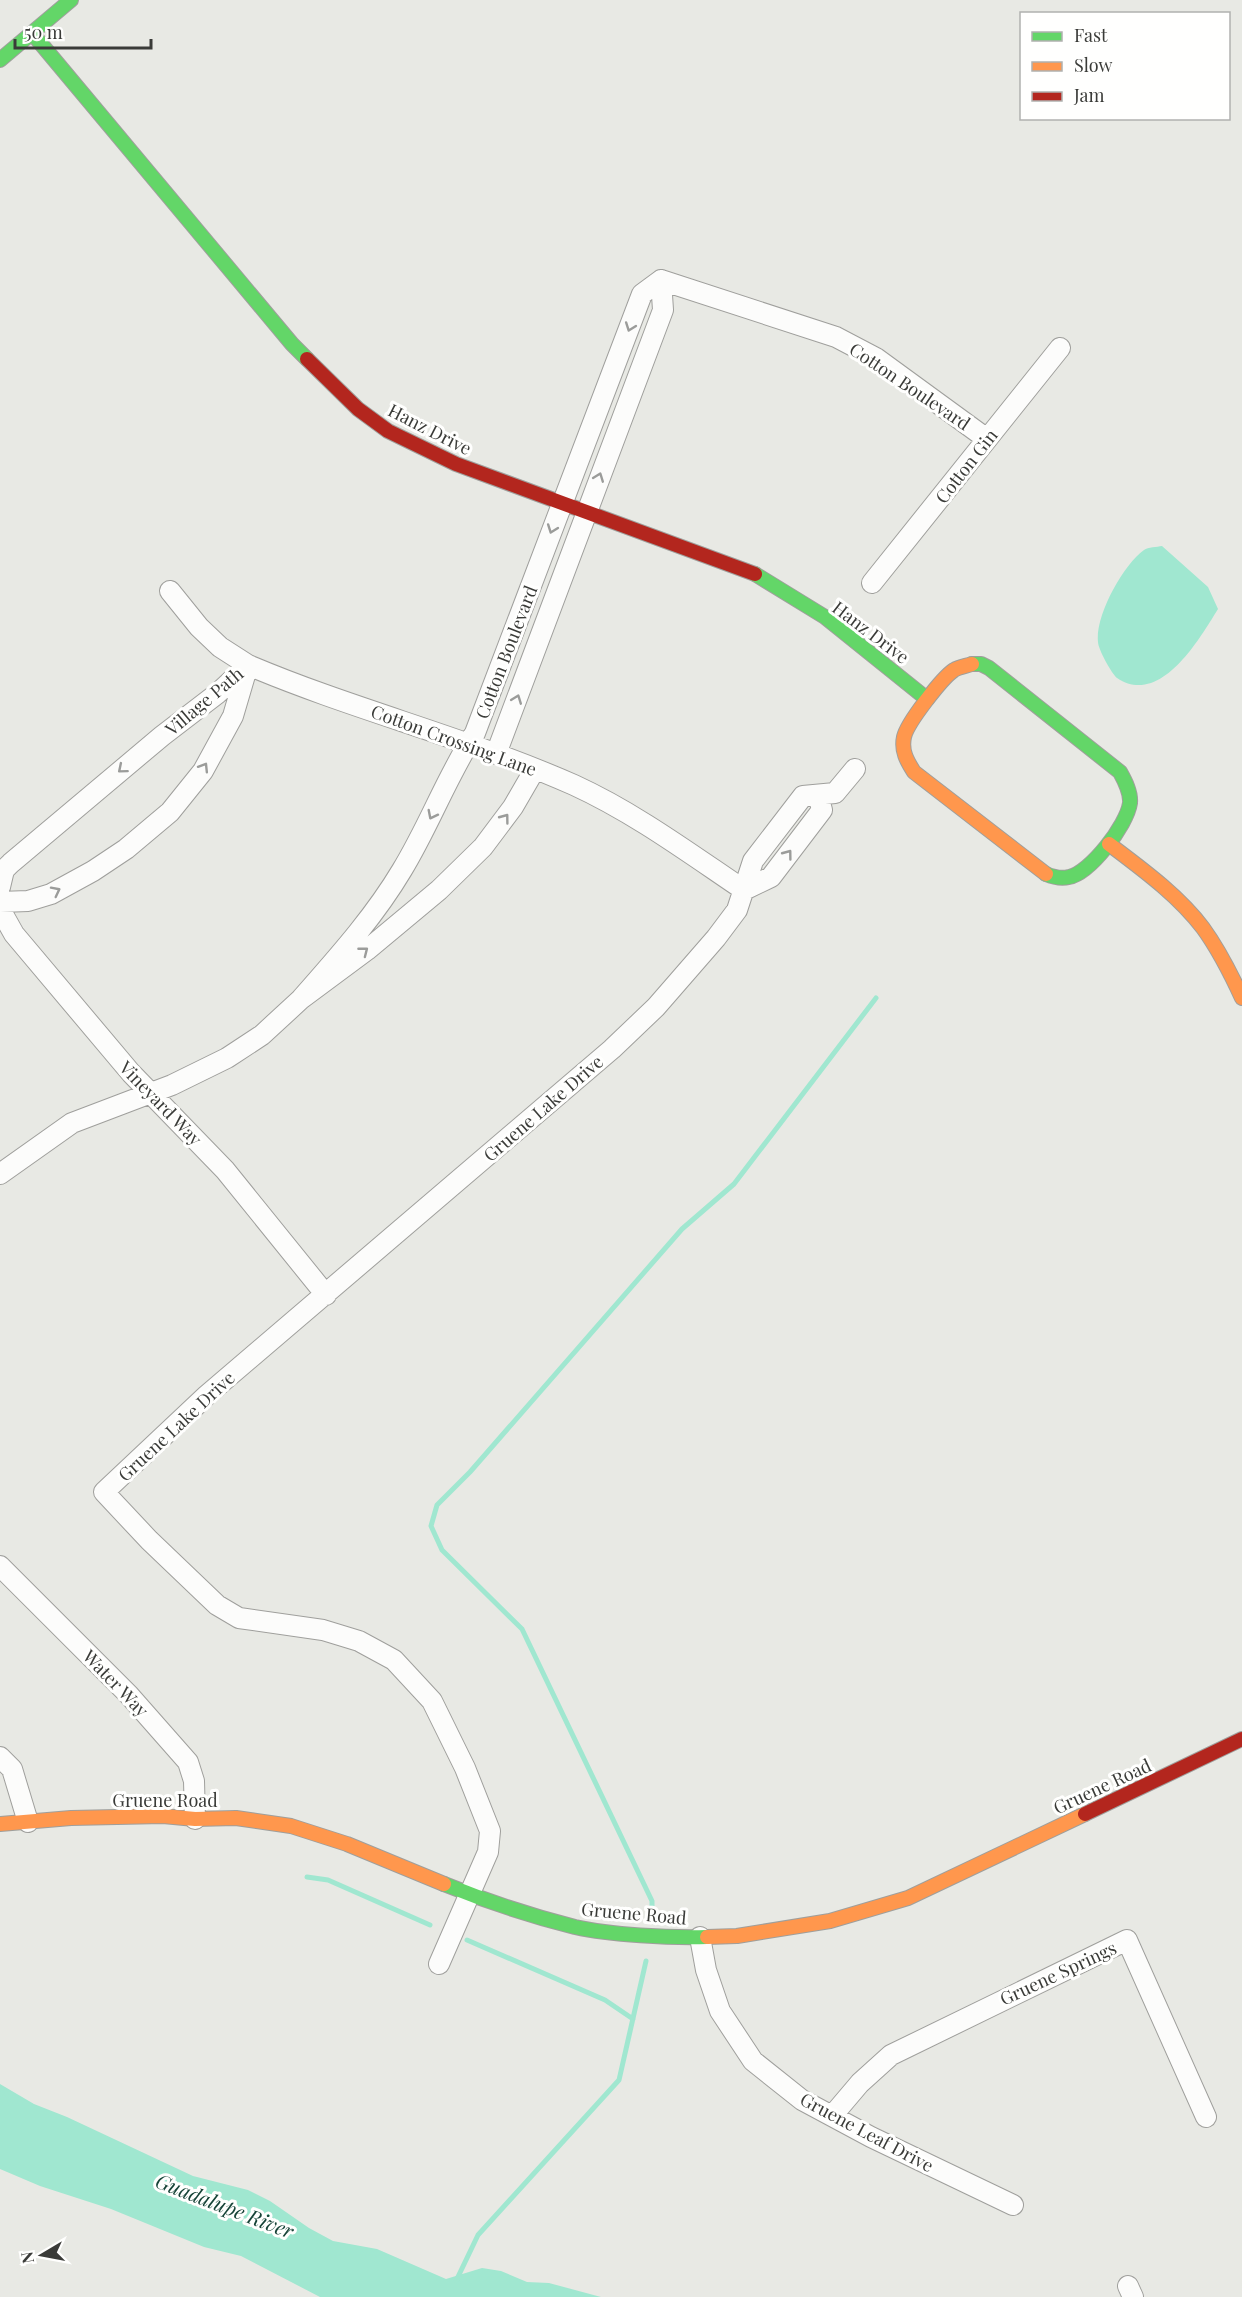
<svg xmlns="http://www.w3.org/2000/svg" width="1242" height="2297" viewBox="0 0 1242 2297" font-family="'Playfair Display',serif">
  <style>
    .water { fill: #a0e7d0 }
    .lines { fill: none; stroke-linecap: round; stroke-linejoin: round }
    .stream { stroke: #a0e7d0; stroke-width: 5 }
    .street-casing { stroke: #9f9f9c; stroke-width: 22 }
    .fast-casing { stroke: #9f9f9c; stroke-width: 16 }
    .slow-casing { stroke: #9f9f9c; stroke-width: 16 }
    .jam-casing { stroke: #9f9f9c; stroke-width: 16 }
    .street { stroke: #fcfcfb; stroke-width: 20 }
    .fast { stroke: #63d668; stroke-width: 14 }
    .slow { stroke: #ff974d; stroke-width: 14 }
    .jam { stroke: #b3261e; stroke-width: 14 }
    .oneway { stroke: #9b9c9a }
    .labels { text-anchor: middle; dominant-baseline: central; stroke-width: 6; stroke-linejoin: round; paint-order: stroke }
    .street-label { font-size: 18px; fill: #3a3b38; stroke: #fffffe }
    .water-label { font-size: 20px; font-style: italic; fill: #164337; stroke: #fffffe }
  </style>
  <rect width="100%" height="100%" fill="#e8e9e4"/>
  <path class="water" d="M1162,546L1208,587L1218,609C1199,640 1160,707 1117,678C1112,674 1098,649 1098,642C1095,616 1123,565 1144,550C1148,547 1157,547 1162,546Z
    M0,2084L34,2104L67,2117L193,2176L248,2190L270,2201L309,2228L333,2241L377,2249L446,2279L482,2268L501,2271L527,2282L549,2283L601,2297H320L241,2256L204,2247L111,2209L40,2186L0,2169Z"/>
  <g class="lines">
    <path class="stream" d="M307,1877L328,1880L430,1925
      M652,1913V1901L522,1629L442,1550L431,1526L437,1505L470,1472L682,1229L734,1184L876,998
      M467,1940L605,2000L633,2019
      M456,2281L478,2235L619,2080L646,1961"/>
    <defs>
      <path id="street" d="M661,280L836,337L876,358L987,439
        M872,583L1060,348
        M170,591L199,627L220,647L248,665C354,710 468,738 574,785C635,813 689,853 744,890
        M496,754L663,310L661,280
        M0,887L4,870L11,863L162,736L218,693L246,667
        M744,890L771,877L822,810L818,795
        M0,902L28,901L51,894L93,871L126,849L170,812L203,771L233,716L248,665
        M0,909L14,934L131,1073L225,1170L326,1295
        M301,999C337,958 374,917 402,870C429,826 447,776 475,733L642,294L661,280
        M0,1174L72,1123L172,1085L227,1058L262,1035L301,999L367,950L439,890L483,847L513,807L535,769
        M0,1566L129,1695L188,1762L194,1781L195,1819
        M0,1757L12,1769L28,1822
        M700,1937L706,1970L720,2011L753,2061L802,2100L871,2137L1013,2205
        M439,1964L488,1852L490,1831L465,1768L432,1701L394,1660L359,1641L323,1630L239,1618L217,1605L149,1540L104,1492L207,1395L612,1049L656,1007L716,938L737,910L753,861L803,796L835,793L855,769
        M832,2116L860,2083L891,2055L1127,1940L1206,2117
        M1128,2286L1133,2297"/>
      <path id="fast" d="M32,33L292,344L307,359
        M0,60L71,0
        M755,574L825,617L927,699
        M972,664H981L989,668L1120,772C1125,781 1131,792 1130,803C1127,825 1090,873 1069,877C1061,879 1053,877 1046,874
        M444,1884C486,1901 531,1916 575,1927C611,1935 669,1938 707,1937"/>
      <path id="slow" d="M972,664C966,666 959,667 954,670C942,678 907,723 904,737C901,751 907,761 914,772L1046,874
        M1109,844C1142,869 1178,895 1203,928C1219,950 1231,974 1242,998
        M0,1824L71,1818L163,1816L195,1819L236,1818L291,1826L347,1844L444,1884
        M707,1937L737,1936L830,1921L908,1898L1085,1814"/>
      <path id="jam" d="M307,359L358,409L388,431L456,464L755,574
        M1085,1814L1242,1739"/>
    </defs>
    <use href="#street" class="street-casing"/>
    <use href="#fast" class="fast-casing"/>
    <use href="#slow" class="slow-casing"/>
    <use href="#jam" class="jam-casing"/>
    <use href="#street" class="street"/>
    <use href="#fast" class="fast"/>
    <use href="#slow" class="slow"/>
    <use href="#jam" class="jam"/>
  </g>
  <defs><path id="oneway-chevron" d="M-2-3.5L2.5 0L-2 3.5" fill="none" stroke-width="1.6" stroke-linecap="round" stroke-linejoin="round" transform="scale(1.5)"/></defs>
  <g class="oneway">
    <use href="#oneway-chevron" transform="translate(630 327) rotate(110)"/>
    <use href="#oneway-chevron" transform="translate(599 477) rotate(-69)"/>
    <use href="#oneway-chevron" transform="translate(552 529) rotate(110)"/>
    <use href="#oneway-chevron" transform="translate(517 699) rotate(-69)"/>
    <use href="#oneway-chevron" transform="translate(204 767) rotate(-58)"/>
    <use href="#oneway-chevron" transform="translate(122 769) rotate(140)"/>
    <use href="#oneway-chevron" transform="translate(432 815) rotate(117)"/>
    <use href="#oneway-chevron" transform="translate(505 818) rotate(-53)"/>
    <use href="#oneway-chevron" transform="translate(788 854) rotate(-53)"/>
    <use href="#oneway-chevron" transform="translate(56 891) rotate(-27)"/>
    <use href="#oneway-chevron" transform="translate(364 951) rotate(-38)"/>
  </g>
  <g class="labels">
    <g class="street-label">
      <text transform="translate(910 386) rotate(34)">Cotton Boulevard</text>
      <text transform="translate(430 429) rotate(27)">Hanz Drive</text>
      <text transform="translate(966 466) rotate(-52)">Cotton Gin</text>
      <text transform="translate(871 632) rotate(37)">Hanz Drive</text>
      <text transform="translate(506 652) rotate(-69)">Cotton Boulevard</text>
      <text transform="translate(204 701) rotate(-40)">Village Path</text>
      <text transform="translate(454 740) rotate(20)">Cotton Crossing Lane</text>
      <text transform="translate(161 1103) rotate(46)">Vineyard Way</text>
      <text transform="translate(543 1108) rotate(-41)">Gruene Lake Drive</text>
      <text transform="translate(176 1426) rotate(-43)">Gruene Lake Drive</text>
      <text transform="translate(116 1683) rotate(46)">Water Way</text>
      <text transform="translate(1102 1786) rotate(-25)">Gruene Road</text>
      <text x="165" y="1800">Gruene Road</text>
      <text transform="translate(634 1913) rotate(5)">Gruene Road</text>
      <text transform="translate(1058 1973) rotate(-25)">Gruene Springs</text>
      <text transform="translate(867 2132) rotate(28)">Gruene Leaf Drive</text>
    </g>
    <g class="water-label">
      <text transform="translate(225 2205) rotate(21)">Guadalupe River</text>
    </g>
  </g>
  <rect x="1020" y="12" width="210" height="108" fill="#fffffe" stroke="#b0b1af" stroke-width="1.5"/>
  <rect x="1032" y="32" width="30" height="9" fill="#63d668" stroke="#b0b1af" stroke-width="1.5"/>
  <text x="1074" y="42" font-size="18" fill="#3a3b38">Fast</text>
  <rect x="1032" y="62" width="30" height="9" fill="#ff974d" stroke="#b0b1af" stroke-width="1.5"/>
  <text x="1074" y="72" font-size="18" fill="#3a3b38">Slow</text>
  <rect x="1032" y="92" width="30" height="9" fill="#b3261e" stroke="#b0b1af" stroke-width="1.5"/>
  <text x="1074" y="102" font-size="18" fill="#3a3b38">Jam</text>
  <g transform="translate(42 2255) rotate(260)" stroke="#fffffe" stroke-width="4.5" paint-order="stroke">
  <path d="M0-4.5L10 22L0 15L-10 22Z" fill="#3a3b38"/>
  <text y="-9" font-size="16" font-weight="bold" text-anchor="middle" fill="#3a3b38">N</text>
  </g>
  <path d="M15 39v9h136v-9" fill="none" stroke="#3a3b38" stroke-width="3"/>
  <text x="24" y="39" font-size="18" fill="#3a3b38" stroke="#fffffe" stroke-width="4.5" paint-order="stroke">50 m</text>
</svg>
